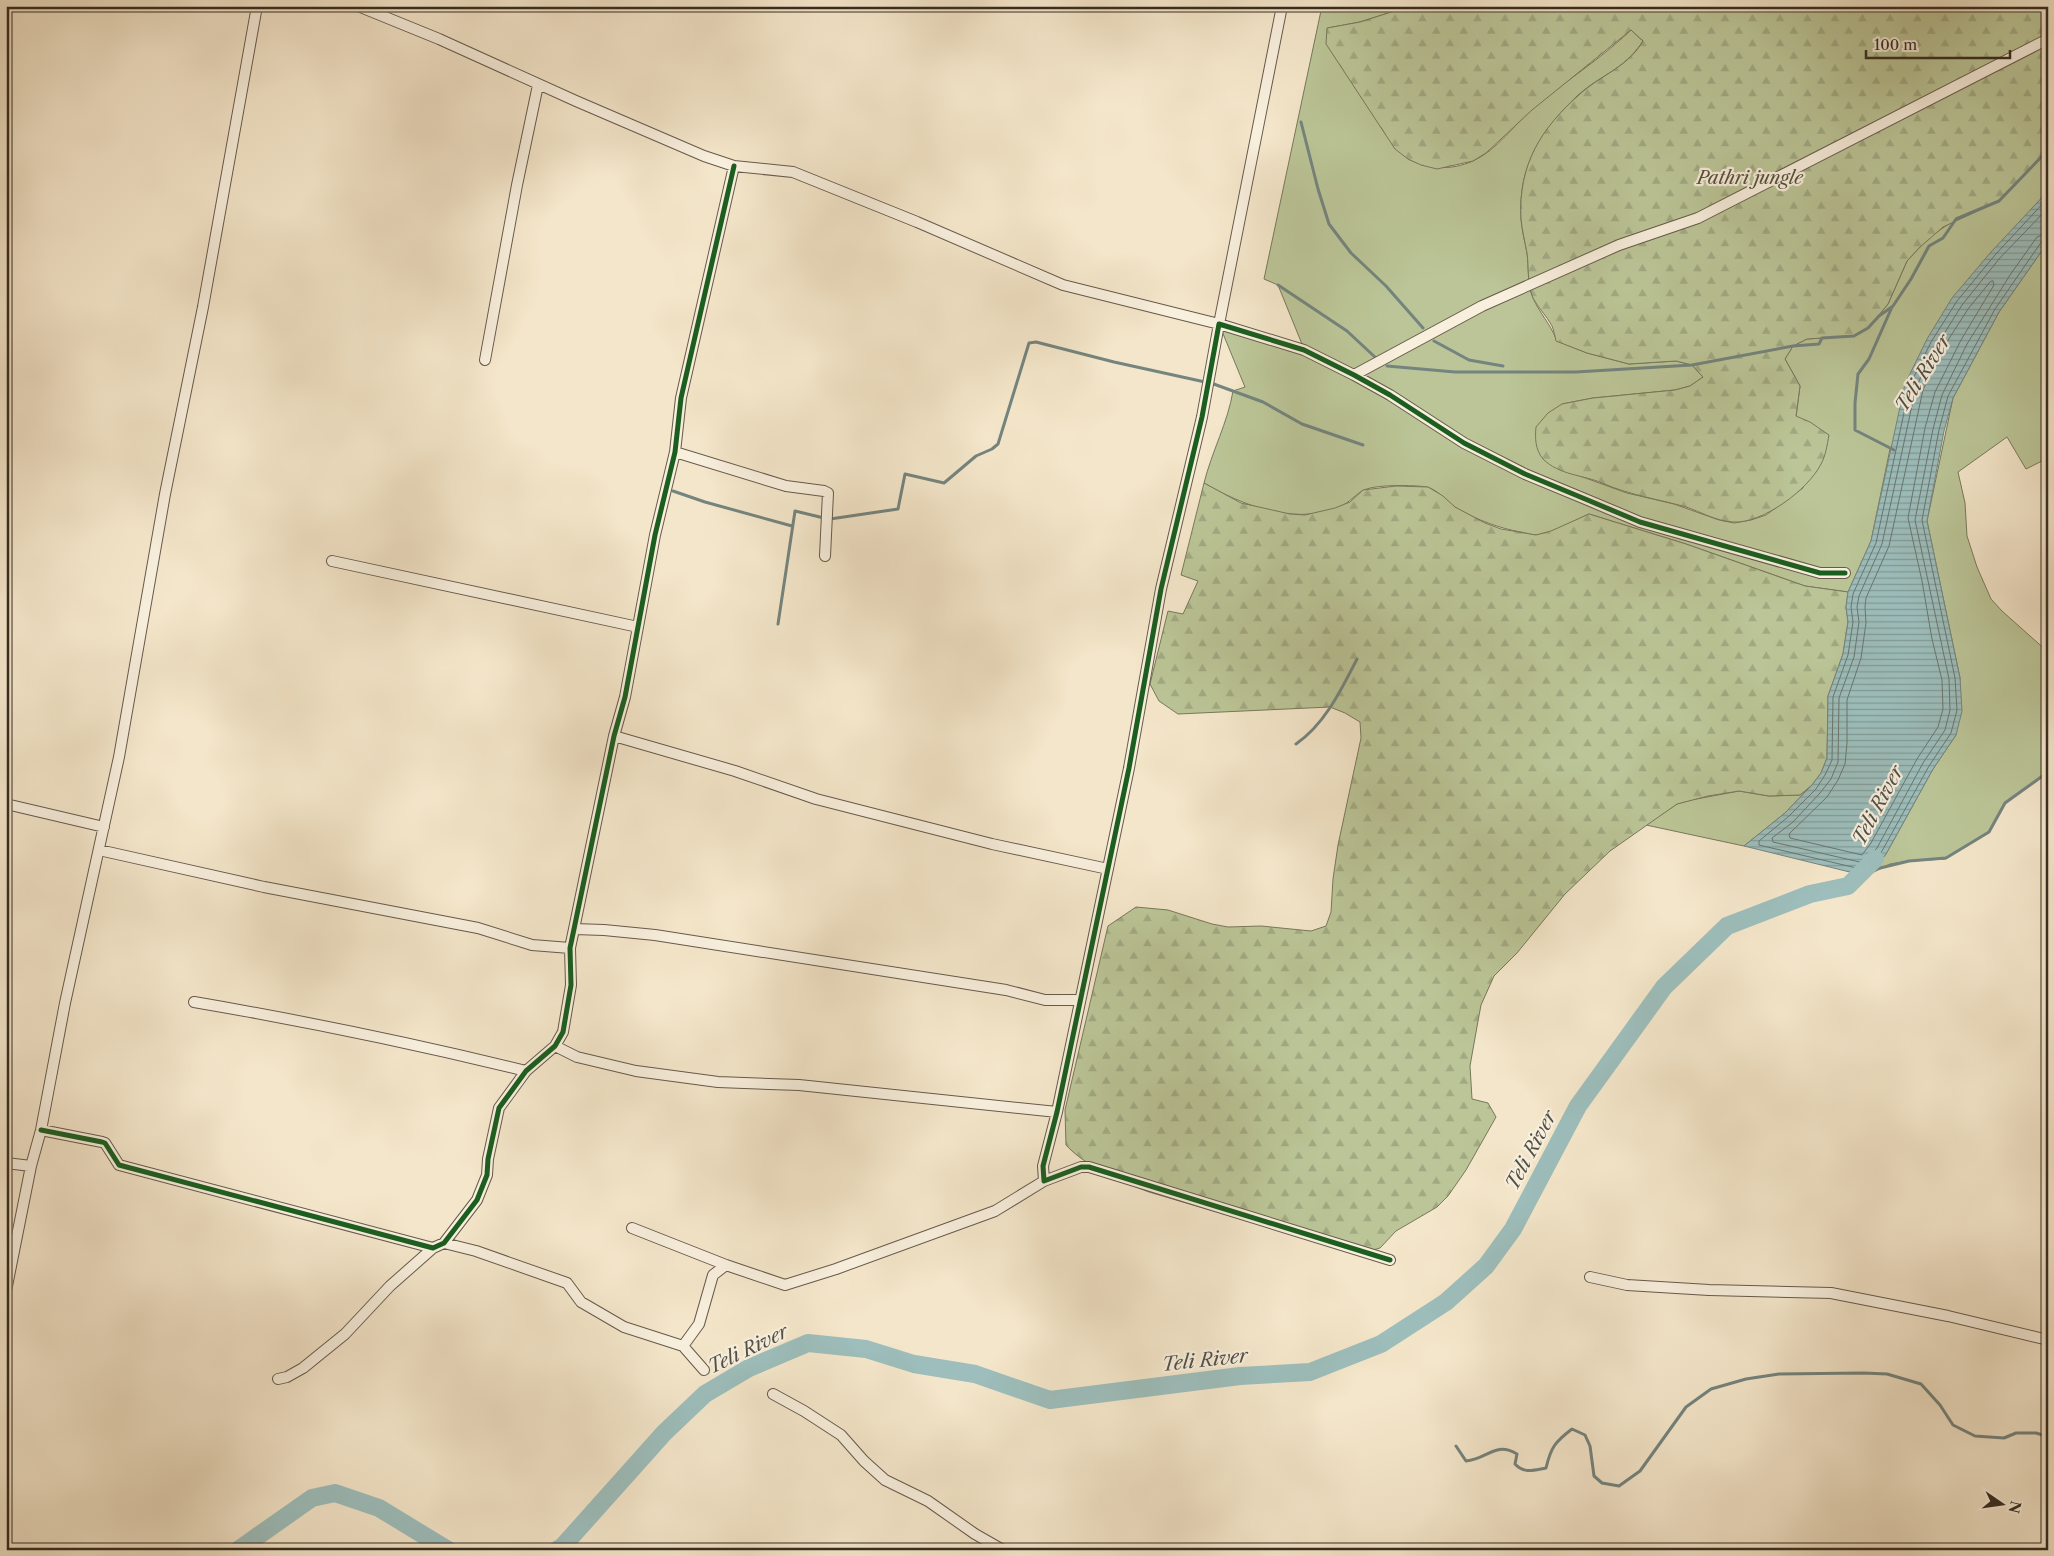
<svg xmlns="http://www.w3.org/2000/svg" width="2054" height="1556" viewBox="0 0 2054 1556" font-family="'Libre Caslon Text',serif">
  <style>
    .grass { fill: #bbc597; stroke: #78785c }
    .forest { fill: url(#forest-firs); stroke: #78785c }
    .water { fill: url(#water-rules); stroke: #74847e }
    .lines { fill: none; stroke-linecap: round; stroke-linejoin: round }
    .shore { stroke: #6a756f; stroke-width: 1 }
    .stream { stroke: #74847e; stroke-width: 3 }
    .river { stroke: #9dbebc; stroke-width: 18 }
    .minor-casing { stroke: #665a4c; stroke-width: 12 }
    .minor { stroke: #f8efdd; stroke-width: 10 }
    .cycleway-casing { stroke: #f8efdd; stroke-width: 8 }
    .cycleway { stroke: #1b5e20; stroke-width: 5 }
    .labels { text-anchor: middle; dominant-baseline: central; stroke-width: 4.5; stroke-linejoin: round; paint-order: stroke }
    .park-label { font-size: 18px; font-style: italic; fill: #57523f; stroke: #f8efdd }
    .water-label { font-size: 19px; font-style: italic; fill: #505048; stroke: #f8efdd }
  </style>
  <defs>
    <pattern id="forest-firs" width="22" height="20" patternUnits="userSpaceOnUse" patternTransform="scale(1.25)"><rect width="22" height="20" fill="#bbc597"/><path d="M5 1l3.5 6h-7zM16 11l3.5 6h-7z" fill="#a1a982"/></pattern>
    <pattern id="water-rules" width="6" height="5" patternUnits="userSpaceOnUse" patternTransform="scale(1.25)"><rect width="6" height="5" fill="#9dbebc"/><path d="M0 2.5h6" fill="none" stroke="#819b98"/></pattern>
  </defs>
  <rect width="100%" height="100%" fill="#f4e6ca"/>
  <filter id="stains"><feTurbulence type="fractalNoise" baseFrequency=".004" numOctaves="4"/><feColorMatrix values="0 0 0 0 .2 0 0 0 0 .09 0 0 0 0 .02 0 0 0 .5 -.17"/></filter>
  <radialGradient id="worn" r=".72"><stop offset=".6" stop-color="#630" stop-opacity="0"/><stop offset="1" stop-color="#630" stop-opacity=".3"/></radialGradient>
  <path class="grass" d="M1322,6H1410L1360,22L1328,28L1408,159C1429,169 1450,171 1473,161C1497,150 1514,125 1533,108C1565,81 1601,59 1631,30L1643,41C1623,71 1601,74 1577,96C1540,132 1518,166 1521,219C1522,231 1525,242 1527,253C1529,268 1527,284 1533,298C1540,314 1550,323 1557,341L1587,353L1629,364L1676,361L1692,365L1703,377L1690,386L1675,390L1593,398L1562,404L1555,467L1627,493L1674,504L1719,520L1734,523L1751,520L1766,515L1803,488L1796,417L1800,386L1785,359L1793,346L1807,339L1822,338L1868,328L1888,304L1907,261L1919,248L1931,236L1956,219L1999,201L2048,150V191L2032,209L1890,449L1871,541L1848,592L1805,586L1686,544L1589,514C1573,521 1554,533 1536,535C1532,535 1526,533 1521,532C1498,528 1478,520 1458,509C1447,503 1439,490 1427,487C1414,485 1373,484 1362,491C1351,498 1349,504 1334,509C1290,524 1242,505 1204,483C1212,451 1228,422 1233,391L1245,387L1219,324L1304,349L1278,285L1264,279Z
    M2048,242V458L2026,469L2007,437L1958,472L1965,503L1967,536L1977,567L1991,599L2002,611L2048,652V772L2005,803L1989,832L1945,859L1909,861L1890,864L1866,876L1874,869L1886,854L1933,769L1956,735L1960,678L1927,521L1953,398L1999,312Z
    M1812,785L1785,813L1744,846L1646,825L1677,804L1691,800L1739,791L1769,796L1800,795Z"/>
  <path class="forest" d="M1410,6H2048V150L1999,201L1943,227L1919,248L1907,261L1888,304L1868,328L1854,336L1807,339L1793,346L1785,359L1800,386L1796,416L1810,422L1829,435C1827,445 1826,455 1821,464C1808,490 1762,524 1733,522C1716,521 1701,512 1686,507C1658,499 1629,495 1602,483C1583,475 1559,475 1543,459C1535,449 1535,438 1536,427L1548,413L1562,404L1593,398L1675,390L1690,386L1703,377L1692,365L1676,361L1629,364L1587,353L1556,341C1555,336 1554,331 1552,326C1547,316 1538,308 1533,298C1527,284 1529,268 1527,253C1525,242 1522,230 1521,219C1518,165 1541,128 1580,94C1601,75 1628,67 1643,41L1631,30L1532,110L1486,153L1473,161L1437,169L1421,165L1408,159L1395,149L1326,44L1327,28L1360,22Z
    M1204,483L1241,503L1290,514L1305,515L1335,508L1350,502L1363,490L1396,486L1428,487L1443,496L1455,507L1485,523L1501,529L1536,535L1551,531L1589,514L1686,544L1805,586L1848,592L1846,607L1848,622L1843,654L1828,696L1827,758L1821,773L1812,785L1800,795L1769,796L1739,791L1708,796L1677,804L1610,851L1565,894L1517,953L1494,976L1481,1005L1478,1021L1470,1066L1472,1099L1488,1103L1496,1117L1466,1170L1448,1196L1437,1207L1396,1231L1380,1248L1359,1254L1149,1192C1122,1182 1085,1166 1066,1145L1065,1110L1108,926L1136,907L1168,910L1212,924L1228,927L1261,926L1311,931L1326,926L1331,912L1333,879L1338,845L1361,738L1360,722L1345,713L1330,707L1178,714L1159,701L1150,684L1168,611L1183,614L1198,581L1181,575Z"/>
  <path class="water" d="M2048,191V242L1999,312L1953,398L1944,431L1927,521L1960,678L1962,711L1956,735L1933,769L1886,854L1874,869L1866,876L1744,846L1785,813L1812,785L1821,773L1827,758L1828,696L1843,654L1848,622L1846,607L1848,592L1871,541L1905,384L1927,339L1952,298L1991,252Z"/>
  <g class="lines">
    <path class="shore" d="M2048,198L1995,255L1957,301L1931,342L1910,385L1876,543L1853,594L1851,607L1853,622L1848,655L1833,697L1832,760L1825,775L1816,789L1788,817L1759,841V845L1865,870L1882,851L1929,766L1951,733L1957,710L1955,678L1922,520L1939,430L1948,396L1995,309L2042,241L2048,239
      M2048,208L1999,259L1962,305L1937,345L1916,387L1882,544L1859,596L1857,607L1859,622L1854,657L1839,698L1838,762L1831,779L1820,793L1793,822L1772,838L1773,842L1864,863L1877,848L1923,763L1945,730L1950,710L1949,679L1915,520L1933,429L1942,395L1967,344L2010,275L2037,237L2048,233
      M1993,281L1994,285L1961,340L1935,392L1925,428L1908,518L1922,581L1932,639L1942,680L1943,709L1938,727L1917,759L1871,843L1862,855L1790,838L1789,834L1827,797L1838,780L1845,764L1847,743V700L1861,658L1866,623L1865,607L1866,598L1889,546L1923,390L1943,348L1968,309L1990,282Z"/>
    <path class="stream" d="M1301,122L1318,189L1329,224L1351,253L1386,286L1423,328
      M1278,285L1347,331L1376,358
      M1892,307L1869,359L1858,374L1855,403V430L1894,450
      M1434,341L1469,360L1503,366
      M1387,366L1455,372H1576L1692,365L1793,346L1819,344L1822,338L1854,336L1868,328L1879,316L1893,306L1911,279L1929,246L1943,238L1956,219L1999,201L2048,150
      M1211,383L1263,402L1302,424L1363,445
      M673,491L705,502L792,526
      M830,519L898,509L905,474L944,483L976,456L992,449L998,444L1029,343L1036,342L1114,362L1205,382
      M778,624L795,511L824,518
      M1296,744C1325,724 1341,690 1357,659
      M1872,870L1909,861L1946,858L1989,832L2005,803L2048,772
      M1456,1446L1466,1461C1488,1459 1495,1441 1517,1454L1515,1464C1524,1474 1534,1470 1546,1468C1551,1447 1555,1442 1572,1429L1585,1435L1590,1446L1594,1476L1602,1483L1619,1486L1640,1471L1686,1407L1711,1389L1746,1379L1779,1374L1863,1373L1887,1374L1921,1384L1940,1405L1953,1425L1975,1436L2004,1438L2016,1433H2036L2046,1436L2048,1439"/>
    <path class="river" d="M238,1550L312,1498L335,1493L379,1508L448,1550
      M557,1550L563,1546L664,1433L705,1394L749,1368L808,1343L866,1349L914,1364L975,1374L1050,1400L1240,1376L1310,1372L1381,1344L1446,1302L1486,1266L1513,1229L1578,1106L1664,987L1727,926L1810,894L1848,886L1875,859"/>
    <defs>
      <path id="minor" d="M358,6L439,39L576,101L704,156L734,166L793,172L917,222L1063,285L1219,324L1282,6
        M485,360L517,185L538,85
        M1354,375L1482,306L1619,245L1698,218L2048,39
        M675,452L786,486L824,491L828,493L825,556
        M332,561L638,627
        M614,736L735,771L816,799L992,844L1108,869
        M6,804L104,827
        M99,850L264,887L478,928L532,945L570,948
        M574,929L604,930L655,935L1006,990L1045,1000H1080
        M194,1002C305,1021 416,1044 526,1071
        M555,1046L577,1057L636,1071L718,1082L799,1085L1057,1112
        M41,1130L102,1142L105,1143L119,1165L433,1248L444,1243L477,1200L487,1175L488,1159L499,1108L526,1071L555,1046L563,1032L571,985L570,948L574,929L614,736L625,697L655,535L675,452L681,398L734,166
        M6,1163L31,1166
        M632,1228L726,1265
        M444,1243L476,1251L567,1283L581,1302L624,1327L683,1346L704,1370
        M1390,1260L1089,1167H1081L1044,1181L1043,1166L1057,1112L1129,768L1161,589L1202,417L1219,324L1304,350L1354,375L1390,395L1464,443L1525,474L1590,501L1640,522L1820,573H1845
        M1590,1277L1627,1285L1709,1290L1831,1293L1948,1316L2048,1340
        M6,1291L31,1166L41,1130L65,1003L119,757L165,494L203,307L257,6
        M683,1346L699,1324L713,1275L726,1265L785,1285L836,1269L995,1211L1044,1181
        M278,1379L287,1377L303,1368L345,1334L390,1286L433,1248
        M773,1394L804,1411L841,1435L864,1461L885,1480L928,1501L975,1534L1003,1550"/>
    </defs>
    <use href="#minor" class="minor-casing"/>
    <use href="#minor" class="minor"/>
    <defs>
      <path id="cycleway" d="M41,1130L102,1142L105,1143L119,1165L433,1248L444,1243L477,1200L487,1175L488,1159L499,1108L526,1071L555,1046L563,1032L571,985L570,948L574,929L614,736L625,697L655,535L675,452L681,398L734,166
        M1390,1260L1089,1167H1081L1044,1181L1043,1166L1057,1112L1129,768L1161,589L1202,417L1219,324L1304,350L1354,375L1390,395L1464,443L1525,474L1590,501L1640,522L1820,573H1845"/>
    </defs>
    <use href="#cycleway" class="cycleway-casing"/>
    <use href="#cycleway" class="cycleway"/>
  </g>
  <g class="labels">
    <g class="park-label">
      <text x="1750" y="178">Pathri jungle</text>
    </g>
    <g class="water-label">
      <text transform="translate(1923 373) rotate(-58)">Teli River</text>
      <text transform="translate(1878 805) rotate(-62)">Teli River</text>
      <text transform="translate(1531 1150) rotate(-62)">Teli River</text>
      <text transform="translate(748 1349) rotate(-26)">Teli River</text>
      <text transform="translate(1205 1360) rotate(-6)">Teli River</text>
    </g>
  </g>
  <rect width="2054" height="1556" fill="none" stroke="#f4e6ca" stroke-width="25"/>
  <rect x="8" y="8" width="2039" height="1541" fill="none" stroke="#362c22" stroke-width="2.5"/>
  <rect x="12" y="12" width="2029" height="1531" fill="none" stroke="#362c22"/>
  <g transform="translate(2002 1504) rotate(103)" stroke="#f8efdd" stroke-width="4" paint-order="stroke">
  <path d="M0-4L9 19L0 12L-9 19Z" fill="#362c22"/>
  <text y="-8" font-size="14" font-weight="bold" text-anchor="middle" fill="#362c22">N</text>
  </g>
  <path d="M1866 50v8h144v-8" fill="none" stroke="#362c22" stroke-width="2.5"/>
  <text x="1874" y="50" font-size="15" fill="#362c22" stroke="#f8efdd" stroke-width="4" paint-order="stroke">100 m</text>
  <rect width="100%" height="100%" filter="url(#stains)"/>
  <rect width="100%" height="100%" fill="url(#worn)"/>
</svg>
